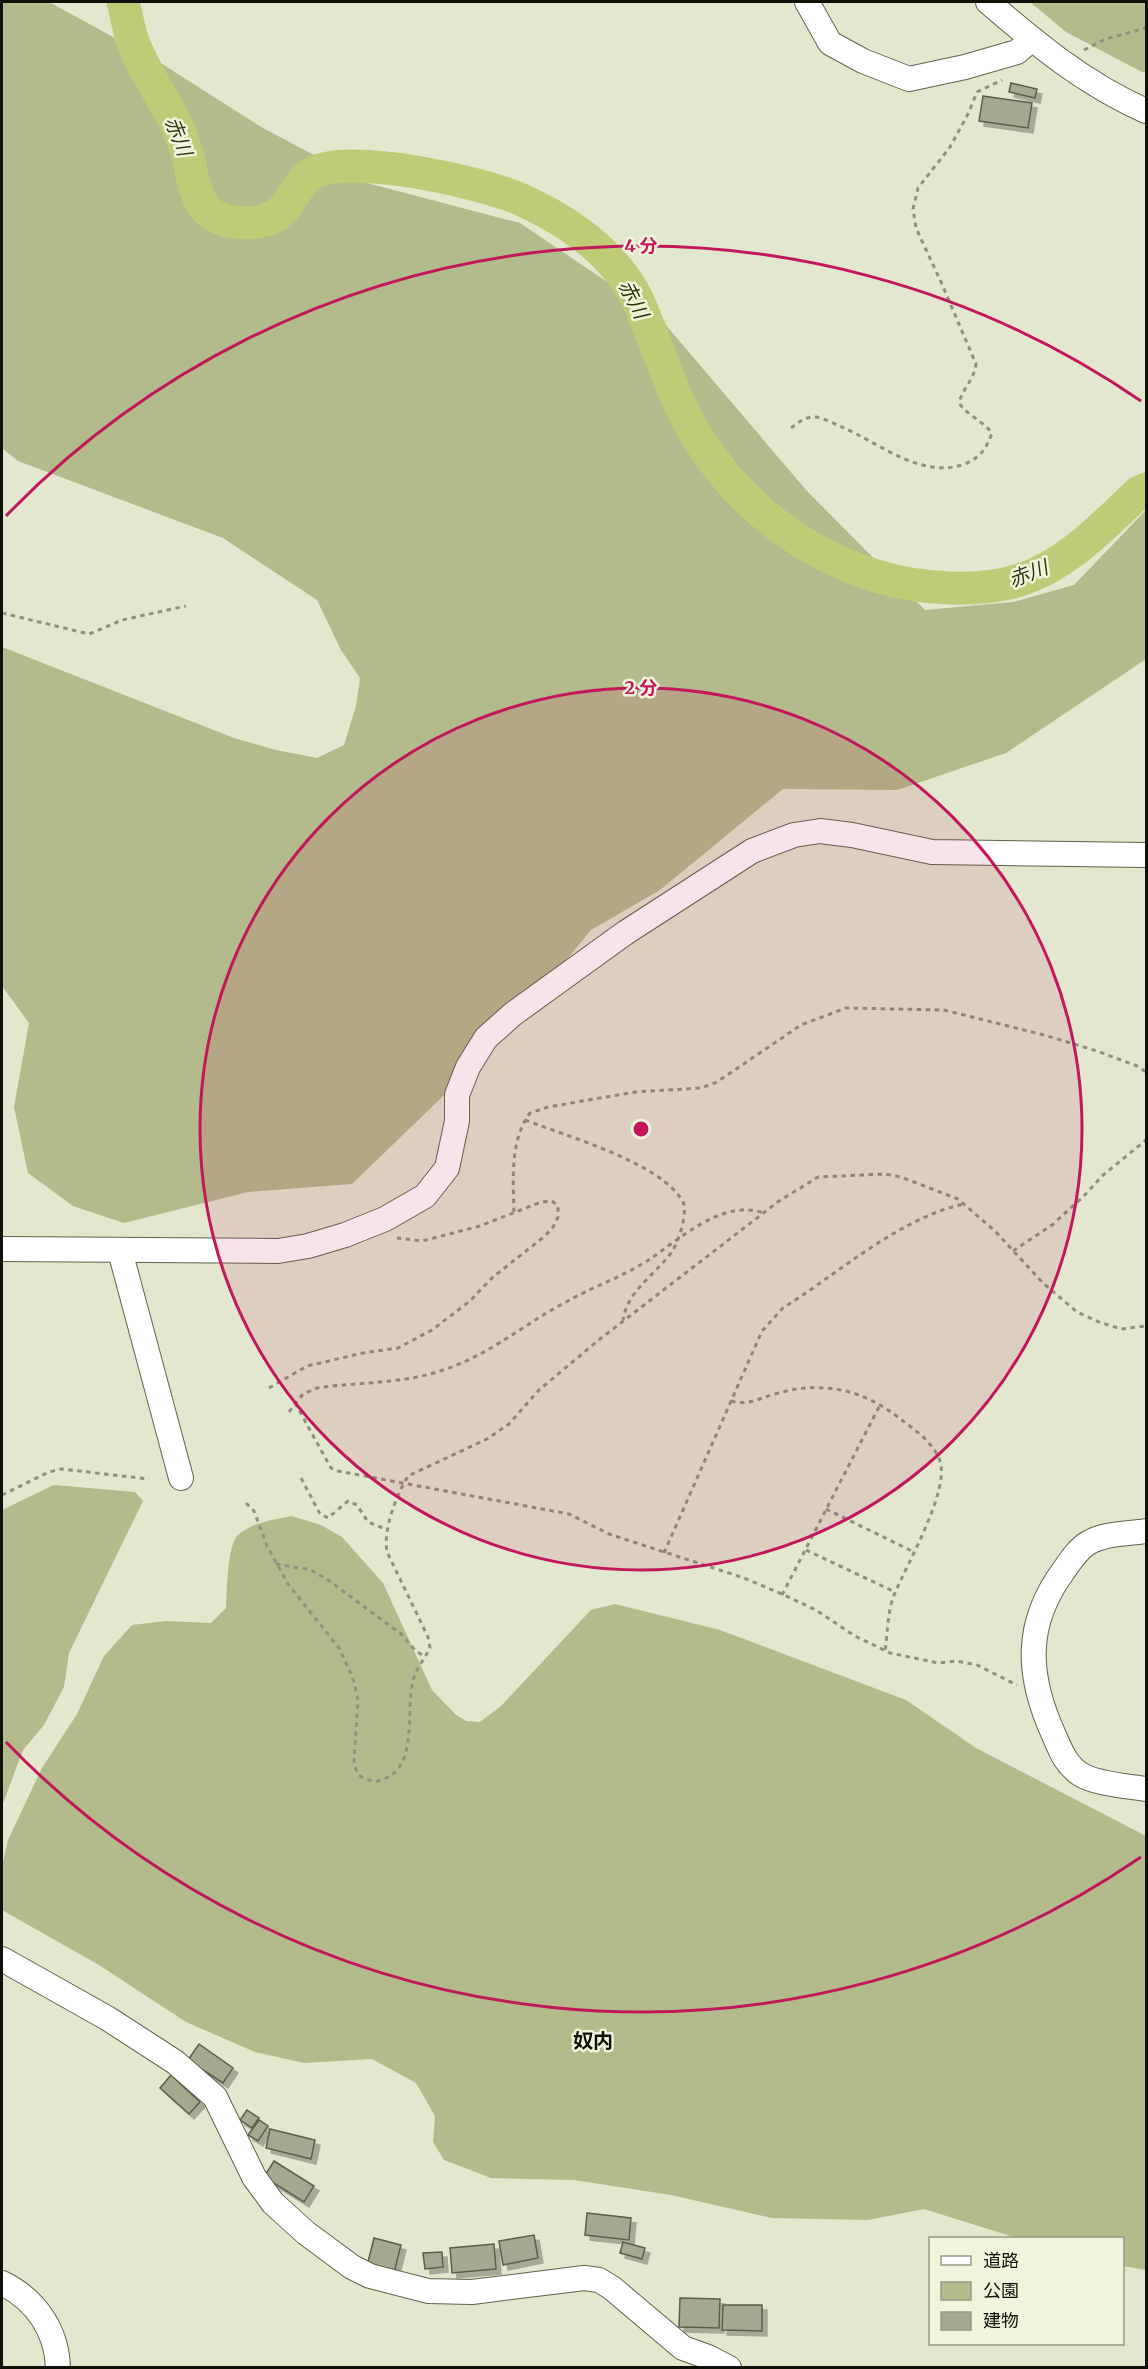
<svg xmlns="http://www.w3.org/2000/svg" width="1148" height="2369" viewBox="0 0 1148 2369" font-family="Merriweather,'Noto Sans JP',serif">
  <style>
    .green { fill: #b3ba8b }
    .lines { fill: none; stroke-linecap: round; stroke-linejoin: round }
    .river { stroke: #c0cb78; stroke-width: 33 }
    .building { fill: #a4a88f; stroke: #5b5e48; stroke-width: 1.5; filter: url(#shadow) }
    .minor-casing { stroke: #60634c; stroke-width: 26 }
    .path { stroke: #8e927f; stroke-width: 3; stroke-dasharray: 4.5 4.5; stroke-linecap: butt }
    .minor { stroke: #fff; stroke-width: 24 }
    .ring { fill: none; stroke: #c2185b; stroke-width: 3 }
    .labels { text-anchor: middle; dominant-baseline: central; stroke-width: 5; stroke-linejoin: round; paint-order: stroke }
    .water-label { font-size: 20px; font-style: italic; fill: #303411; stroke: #f0f4da }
    .neighbourhood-label { font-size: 20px; font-weight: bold; fill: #0f1008; stroke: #f0f4da }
    .centre { fill: #c2185b; stroke: #f0f4da; stroke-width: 3 }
    .ring-label { font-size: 18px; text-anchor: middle; font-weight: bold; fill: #c2185b; stroke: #f0f4da; stroke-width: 5; stroke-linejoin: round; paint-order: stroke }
  </style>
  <defs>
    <filter id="shadow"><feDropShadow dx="5" dy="5" stdDeviation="0" flood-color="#0004"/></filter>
  </defs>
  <rect width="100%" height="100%" fill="#e2e7cd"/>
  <path class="green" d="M2,2H49L159,62L261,127L367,183L520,223L659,317L806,490L925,610L1013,602L1074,585L1146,510V659L1006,753L897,790L783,789L660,890L591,930L493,1048L352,1184L248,1192L124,1223L73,1206L28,1173L14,1107L29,1023L2,986V647L234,738L276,750L317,758L344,745L356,706L360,678L341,650L317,600L223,538L18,461L2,448Z
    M1030,2H1146V72H1142L1066,32Z
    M54,1485L135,1492L143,1501L69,1653L64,1687L44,1725L23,1750L2,1806V1510Z
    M291,1516L321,1525L342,1537L383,1583L432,1690L455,1714L466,1721L480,1722L501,1706L591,1610L615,1604L720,1630L906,1700L976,1748L1146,1836V2270L1123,2266L1122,2238H1017L924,2209L868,2220L772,2218L671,2195L574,2180L491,2178L444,2160L433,2142L435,2116L416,2083L372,2059L304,2063L255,2052L186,2022L99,1965L2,1910V1866L8,1840L42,1768L77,1714L104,1656L132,1625L166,1621L211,1623L226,1608C227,1592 227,1545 238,1535C252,1522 274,1520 291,1516Z"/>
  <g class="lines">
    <path class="river" d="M123,2C126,13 128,25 131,36C144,76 174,109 186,150C192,168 193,195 206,209C219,224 249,225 266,220C292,213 293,182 315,172C355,154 482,182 522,200C568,221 614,253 637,299C658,344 670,392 696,435C750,523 846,585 950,588C974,589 997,587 1020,580C1067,565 1103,526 1138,493L1146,489"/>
  </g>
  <path class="building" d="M1011,83L1037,89L1035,98L1009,92Z
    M983,96L1032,103L1028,128L979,121Z
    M199,2044L233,2068L223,2083L188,2060Z
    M171,2075L200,2102L189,2114L160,2088Z
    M247,2110L259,2118L252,2128L240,2120Z
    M259,2120L268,2126L258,2141L248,2135Z
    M270,2129L315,2140L311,2159L266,2148Z
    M274,2161L314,2186L304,2202L264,2177Z
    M587,2213L631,2218L629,2240L585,2235Z
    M534,2235L538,2258L503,2265L499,2241Z
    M374,2238L401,2245L394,2273L367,2266Z
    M623,2242L645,2248L642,2259L620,2253Z
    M494,2244L496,2269L452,2273L450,2248Z
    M442,2252L443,2267L425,2269L423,2253Z
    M680,2298L720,2299L719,2328L679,2327Z
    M723,2305H762V2331L722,2330Z"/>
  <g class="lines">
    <defs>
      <path id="minor" d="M807,2L830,43L863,61L909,79L965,67L1017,52L1032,39
        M988,2C1038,45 1085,84 1146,111
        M2,1249L278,1251L308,1246L345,1235L385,1219L425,1196L447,1168L457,1121V1095L468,1067L486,1038L513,1014L625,933L752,851L794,835L820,831L852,835L932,852L1146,855
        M120,1251L181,1478
        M1146,1531C1128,1534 1105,1533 1088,1543C1078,1549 1071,1560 1064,1570C1024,1624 1027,1675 1053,1733C1060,1749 1065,1764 1080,1774C1095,1784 1128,1786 1146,1789
        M2,1959L107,2018L175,2062L215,2097L254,2177L273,2203L306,2233L352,2267L370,2276L428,2291L472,2292L584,2278L599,2280L612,2288L683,2348L708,2357L729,2368
        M2,2283C35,2299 57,2330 58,2368"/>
    </defs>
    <use href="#minor" class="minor-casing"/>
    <path class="path" d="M1084,50L1106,39L1146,28
      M791,428C799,422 806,416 816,417C824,418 834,424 842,427C879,443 920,478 962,465C979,459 986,450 992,433C983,421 967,415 959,403C963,388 974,380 976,364L941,282L916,228L913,209L918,188L950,147L968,114L977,92L1002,80
      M2,613L89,634L122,620L186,606
      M525,1120C566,1136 662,1163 683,1202C688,1212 679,1240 673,1250C657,1274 628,1289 623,1320
      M514,1212C513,1179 510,1140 530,1113L548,1107L635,1092L701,1088L717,1082L801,1025L846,1008L944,1010L1044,1035L1097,1051L1137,1066L1146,1072
      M1013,1251L1052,1225L1083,1197L1102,1176L1146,1140
      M269,1388L307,1366L363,1353L398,1348L432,1330L470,1301L493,1277L545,1236L553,1227L558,1217V1206L552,1201L541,1202L480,1226L422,1241L397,1238
      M731,1401C750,1406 758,1398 775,1394C795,1388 813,1386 834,1389C860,1392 883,1405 903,1421C917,1431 934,1444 940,1461C950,1490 907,1564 895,1593C887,1610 888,1633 885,1651
      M295,1403L331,1468L338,1471L569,1514L609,1534L744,1578L784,1595L816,1610L855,1636L890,1653L938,1663L956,1661L977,1665L1017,1685
      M289,1412L303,1394L317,1388C358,1382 403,1384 443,1370C488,1356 524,1324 566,1302C592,1287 622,1277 647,1261C679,1240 722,1198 764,1213
      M301,1478L320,1514L328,1518L348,1501L357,1505L368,1522L388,1530
      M2,1495L49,1472L61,1469L149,1479
      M246,1503L254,1511L267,1546L288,1584L339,1648L353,1678L358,1700L354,1761C355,1769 358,1777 366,1779C374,1782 377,1782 384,1779C419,1765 405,1711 413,1681C416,1668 424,1660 430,1648L428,1637L387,1552C383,1529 396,1496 408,1476L487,1439L509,1424L539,1390L600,1339L779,1201L818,1177L885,1174L901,1177L958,1199L995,1231L1043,1283L1077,1312L1099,1322L1121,1329L1146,1326
      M826,1509L914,1552
      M806,1550L895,1592
      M664,1553L762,1331L783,1308C839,1273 899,1218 964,1204
      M276,1564L311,1570L328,1580L401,1634L415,1650L425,1657
      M782,1595L880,1405"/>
    <use href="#minor" class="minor"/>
  </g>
  <circle cx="641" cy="1129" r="441" fill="#c2185b" fill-opacity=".12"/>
  <g class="ring">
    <circle cx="641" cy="1129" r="441"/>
    <path d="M1141 1857A883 883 0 0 1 6 1742M6 516A883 883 0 0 1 1141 401"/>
  </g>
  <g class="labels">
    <g class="water-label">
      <text transform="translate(179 136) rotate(69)">赤川</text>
      <text transform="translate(634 299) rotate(63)">赤川</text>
      <text transform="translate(1028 573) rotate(-21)">赤川</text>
    </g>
    <g class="neighbourhood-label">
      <text x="593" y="2040">奴内</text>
    </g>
  </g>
  <circle cx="641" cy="1129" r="9" class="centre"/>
  <g class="ring-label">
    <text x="641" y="252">4 分</text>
    <text x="641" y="694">2 分</text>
  </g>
  <rect width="1148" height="2369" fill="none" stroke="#0f1008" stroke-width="6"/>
  <rect x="929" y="2237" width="195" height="108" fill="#f0f4da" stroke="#969986" stroke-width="1.5"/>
  <rect x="941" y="2256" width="30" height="9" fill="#ffffff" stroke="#969986" stroke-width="1.5"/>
  <text x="983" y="2267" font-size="18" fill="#0f1008">道路</text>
  <rect x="941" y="2282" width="30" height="18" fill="#b3ba8b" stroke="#969986" stroke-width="1.5"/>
  <text x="983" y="2297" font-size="18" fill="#0f1008">公園</text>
  <rect x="941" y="2312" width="30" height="18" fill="#a4a88f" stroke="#969986" stroke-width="1.5"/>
  <text x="983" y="2327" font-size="18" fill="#0f1008">建物</text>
</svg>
